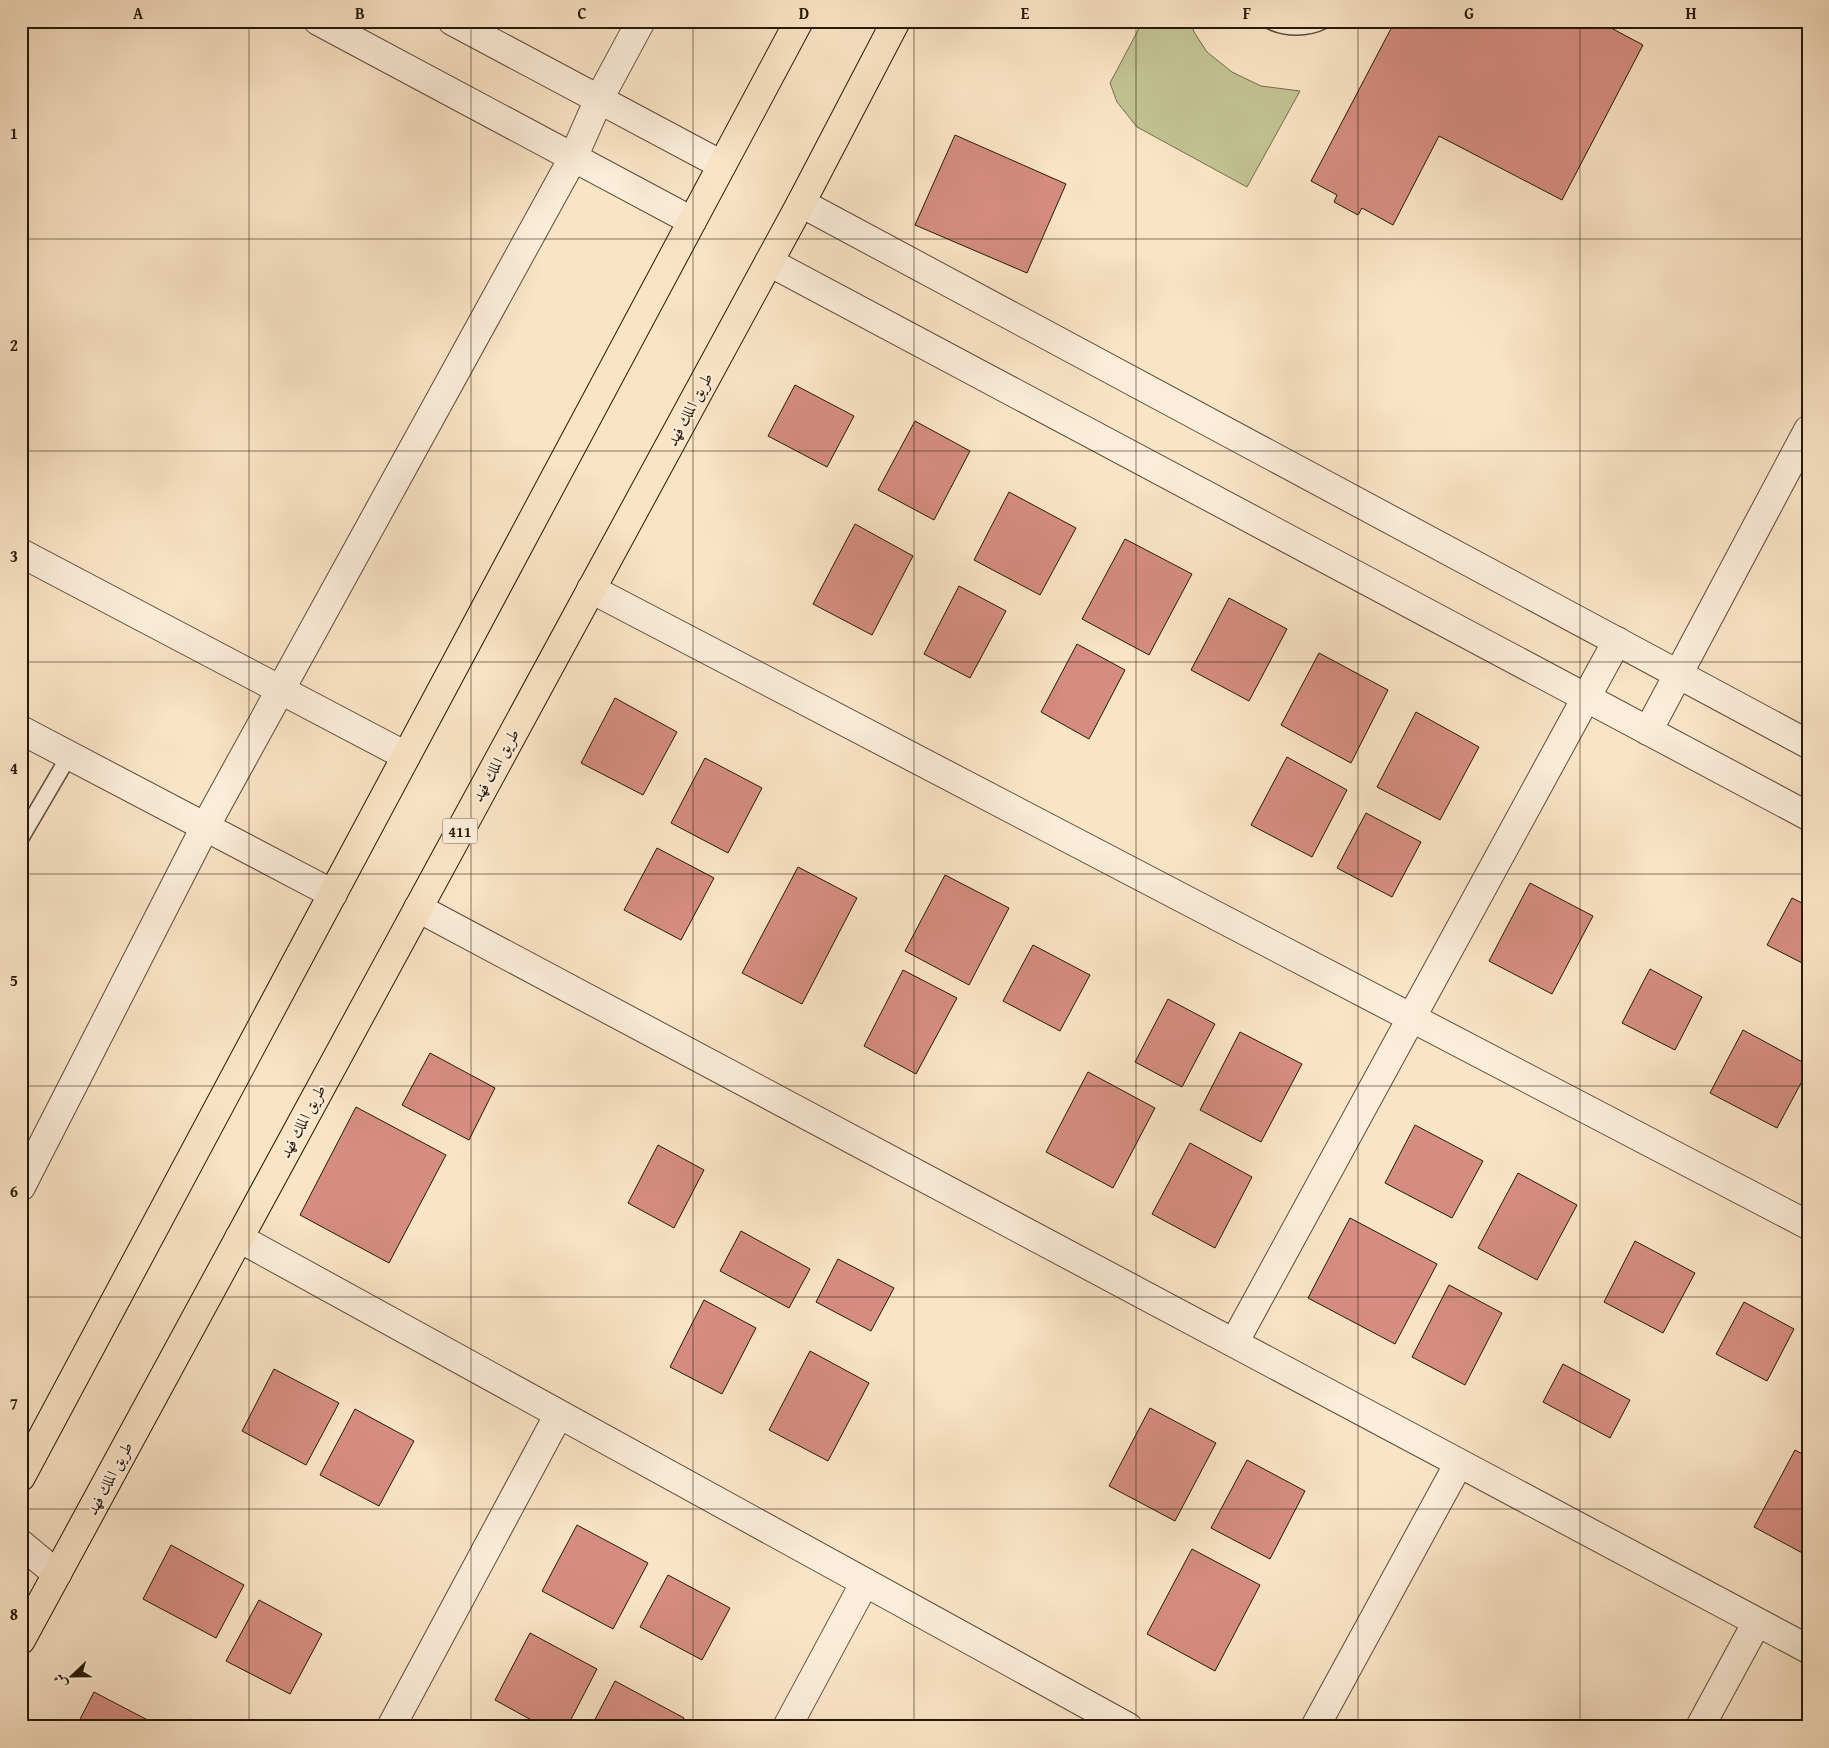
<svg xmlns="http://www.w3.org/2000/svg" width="1829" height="1748" viewBox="0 0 1829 1748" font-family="'Gentium Book Plus',Amiri,serif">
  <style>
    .green { fill: #c2c392; stroke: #746e4c }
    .building { fill: #d58d81; stroke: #261907 }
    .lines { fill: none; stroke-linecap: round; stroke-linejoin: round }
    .service-casing { stroke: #5b4c37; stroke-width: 18 }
    .minor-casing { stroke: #5b4c37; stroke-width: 30 }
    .tertiary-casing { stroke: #5b4c37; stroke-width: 30 }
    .primary-casing { stroke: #261907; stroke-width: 30 }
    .service { stroke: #fcedda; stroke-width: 15 }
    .minor { stroke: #fcedda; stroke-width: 28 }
    .tertiary { stroke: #fcedda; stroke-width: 28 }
    .primary { stroke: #fae4c6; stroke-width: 28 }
    .grid { fill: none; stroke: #261907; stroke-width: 1; stroke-opacity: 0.55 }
    .labels { text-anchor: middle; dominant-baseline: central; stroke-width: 4; stroke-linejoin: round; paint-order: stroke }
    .shield { fill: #fcedda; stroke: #665946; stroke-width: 1 }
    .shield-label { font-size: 15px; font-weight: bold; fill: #261907 }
    .street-label { font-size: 16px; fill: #261907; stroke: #fcedda }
    .neatline { fill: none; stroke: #261907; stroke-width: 2 }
    .grid-label { font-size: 16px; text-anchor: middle; font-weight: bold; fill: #261907 }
  </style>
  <rect width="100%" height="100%" fill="#fae4c6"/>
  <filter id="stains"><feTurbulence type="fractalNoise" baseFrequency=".004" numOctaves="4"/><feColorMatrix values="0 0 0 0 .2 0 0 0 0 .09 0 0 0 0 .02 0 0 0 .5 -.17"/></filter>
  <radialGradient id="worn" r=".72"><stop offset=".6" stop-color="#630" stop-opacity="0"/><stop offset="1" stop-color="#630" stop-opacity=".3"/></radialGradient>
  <path class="green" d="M1143,21H1190L1194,32L1207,52L1232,72L1261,86L1300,91L1247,187L1137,127L1117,102L1110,83Z"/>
  <path class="building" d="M1395,21H1598L1643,45L1562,200L1439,136L1393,225L1362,208L1358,215L1334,202L1337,195L1311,181Z
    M955,135L1066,184L1027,273L915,225Z
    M795,385L854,416L827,467L768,436Z
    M915,421L970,451L934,520L878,490Z
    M1009,492L1076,528L1040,595L974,560Z
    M855,524L913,556L872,635L813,604Z
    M1125,539L1192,574L1149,655L1082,619Z
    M959,586L1006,611L970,678L924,654Z
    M1229,598L1287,629L1249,701L1191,670Z
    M1077,644L1125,670L1089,739L1041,712Z
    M1319,653L1388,690L1351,763L1281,725Z
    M615,698L677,732L643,795L581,763Z
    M1416,712L1479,747L1440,820L1377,787Z
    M1287,757L1347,790L1312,857L1251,825Z
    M705,758L762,788L728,853L671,823Z
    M1366,813L1421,842L1392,897L1337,868Z
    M657,848L714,878L681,940L624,910Z
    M798,867L857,898L802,1004L742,973Z
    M945,875L1009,908L969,985L905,951Z
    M1530,883L1593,916L1552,994L1489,961Z
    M1792,898L1808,906V966L1767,945Z
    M1033,945L1090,975L1060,1031L1003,1001Z
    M1650,969L1702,997L1675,1050L1622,1023Z
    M903,970L957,998L916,1074L864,1046Z
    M1168,999L1215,1024L1182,1087L1135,1062Z
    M1743,1030L1808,1065V1070L1777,1128L1710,1093Z
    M1240,1032L1302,1064L1261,1142L1200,1110Z
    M430,1053L495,1088L469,1140L402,1105Z
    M1088,1072L1155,1108L1113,1188L1046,1152Z
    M356,1107L446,1155L389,1263L300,1215Z
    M1415,1125L1483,1161L1452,1218L1385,1183Z
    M1190,1143L1252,1177L1215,1248L1152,1214Z
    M658,1145L704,1170L674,1228L628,1203Z
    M1518,1173L1577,1205L1537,1280L1478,1248Z
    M1350,1218L1437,1264L1395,1344L1308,1298Z
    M741,1231L810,1269L789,1308L720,1271Z
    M1635,1241L1695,1273L1663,1333L1604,1302Z
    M838,1259L894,1288L871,1331L816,1302Z
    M1449,1285L1502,1313L1465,1385L1412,1357Z
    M704,1300L756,1328L722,1394L670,1367Z
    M1744,1302L1794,1329L1767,1381L1716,1354Z
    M810,1351L869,1383L828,1461L769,1430Z
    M1563,1364L1630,1400L1610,1438L1543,1402Z
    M274,1369L339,1403L306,1465L242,1431Z
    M1150,1408L1216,1443L1175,1521L1109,1486Z
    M355,1409L414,1441L379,1506L320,1475Z
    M1795,1450L1808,1457V1556L1754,1527Z
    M1247,1460L1305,1491L1270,1559L1211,1528Z
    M577,1525L648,1563L613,1629L542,1591Z
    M171,1545L244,1585L216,1638L143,1599Z
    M1192,1549L1260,1585L1215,1671L1147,1634Z
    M668,1575L730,1608L702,1660L640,1627Z
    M259,1600L322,1634L290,1694L226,1661Z
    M530,1633L597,1669L567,1727H544L495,1700Z
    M615,1681L684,1718L679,1727H591Z
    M94,1692L161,1727H76Z
    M190,1719L204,1727H186Z"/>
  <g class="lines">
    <defs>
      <path id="service" d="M1270,21C1286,29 1307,29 1323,21
        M21,838L69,756"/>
      <path id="minor" d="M21,553L406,756
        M591,589L1808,1225
        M21,730L333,894
        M1648,731L1808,430
        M418,908L1808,1649
        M21,1187L205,827L573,158L599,99L641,21
        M239,1238L1128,1727
        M1234,1343L1617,641
        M21,1544L57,1574
        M391,1727L559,1414
        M787,1727L865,1582
        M1315,1727L1459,1463
        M1700,1727L1757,1622"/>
      <path id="tertiary" d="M318,21L692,221
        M452,21L722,165
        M801,203L1808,744
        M769,262L1808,816"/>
      <path id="primary" d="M21,1477L799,21
        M21,1640L801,203L896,21"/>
    </defs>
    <use href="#service" class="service-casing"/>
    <use href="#minor" class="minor-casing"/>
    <use href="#tertiary" class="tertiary-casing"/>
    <use href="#primary" class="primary-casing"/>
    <use href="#service" class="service"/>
    <use href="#minor" class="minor"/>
    <use href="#tertiary" class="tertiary"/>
    <use href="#primary" class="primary"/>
  </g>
  <path class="grid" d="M249,21V1727M471,21V1727M693,21V1727M914,21V1727M1136,21V1727M1358,21V1727M1580,21V1727M21,239H1808M21,451H1808M21,662H1808M21,874H1808M21,1086H1808M21,1297H1808M21,1509H1808"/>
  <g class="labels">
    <rect class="shield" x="442.5" y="818.5" width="35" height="25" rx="4"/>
    <g class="shield-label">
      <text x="460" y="831">411</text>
    </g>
    <g class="street-label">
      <text transform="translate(689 409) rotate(-62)">طريق الملك فهد</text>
      <text transform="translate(495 765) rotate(-61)">طريق الملك فهد</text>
      <text transform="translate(302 1121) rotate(-62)">طريق الملك فهد</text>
      <text transform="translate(109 1478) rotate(-62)">طريق الملك فهد</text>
    </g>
  </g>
  <rect width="1829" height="1748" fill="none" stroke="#fae4c6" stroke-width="55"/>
  <g transform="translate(72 1676) rotate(248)" stroke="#fcedda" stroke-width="4" paint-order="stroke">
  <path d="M0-4L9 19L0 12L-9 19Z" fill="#261907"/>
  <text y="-8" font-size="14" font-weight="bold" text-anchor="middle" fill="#261907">ش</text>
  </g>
  <rect x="28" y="28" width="1774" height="1692" class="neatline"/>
  <g class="grid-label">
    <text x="138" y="19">A</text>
    <text x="360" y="19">B</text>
    <text x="582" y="19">C</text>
    <text x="804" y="19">D</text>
    <text x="1025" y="19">E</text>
    <text x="1247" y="19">F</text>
    <text x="1469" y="19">G</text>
    <text x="1691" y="19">H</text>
    <text x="14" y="139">1</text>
    <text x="14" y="351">2</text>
    <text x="14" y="562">3</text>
    <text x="14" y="774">4</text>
    <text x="14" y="986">5</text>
    <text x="14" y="1197">6</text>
    <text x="14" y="1409">7</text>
    <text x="14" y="1620">8</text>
  </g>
  <rect width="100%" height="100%" filter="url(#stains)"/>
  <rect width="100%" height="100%" fill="url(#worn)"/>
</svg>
